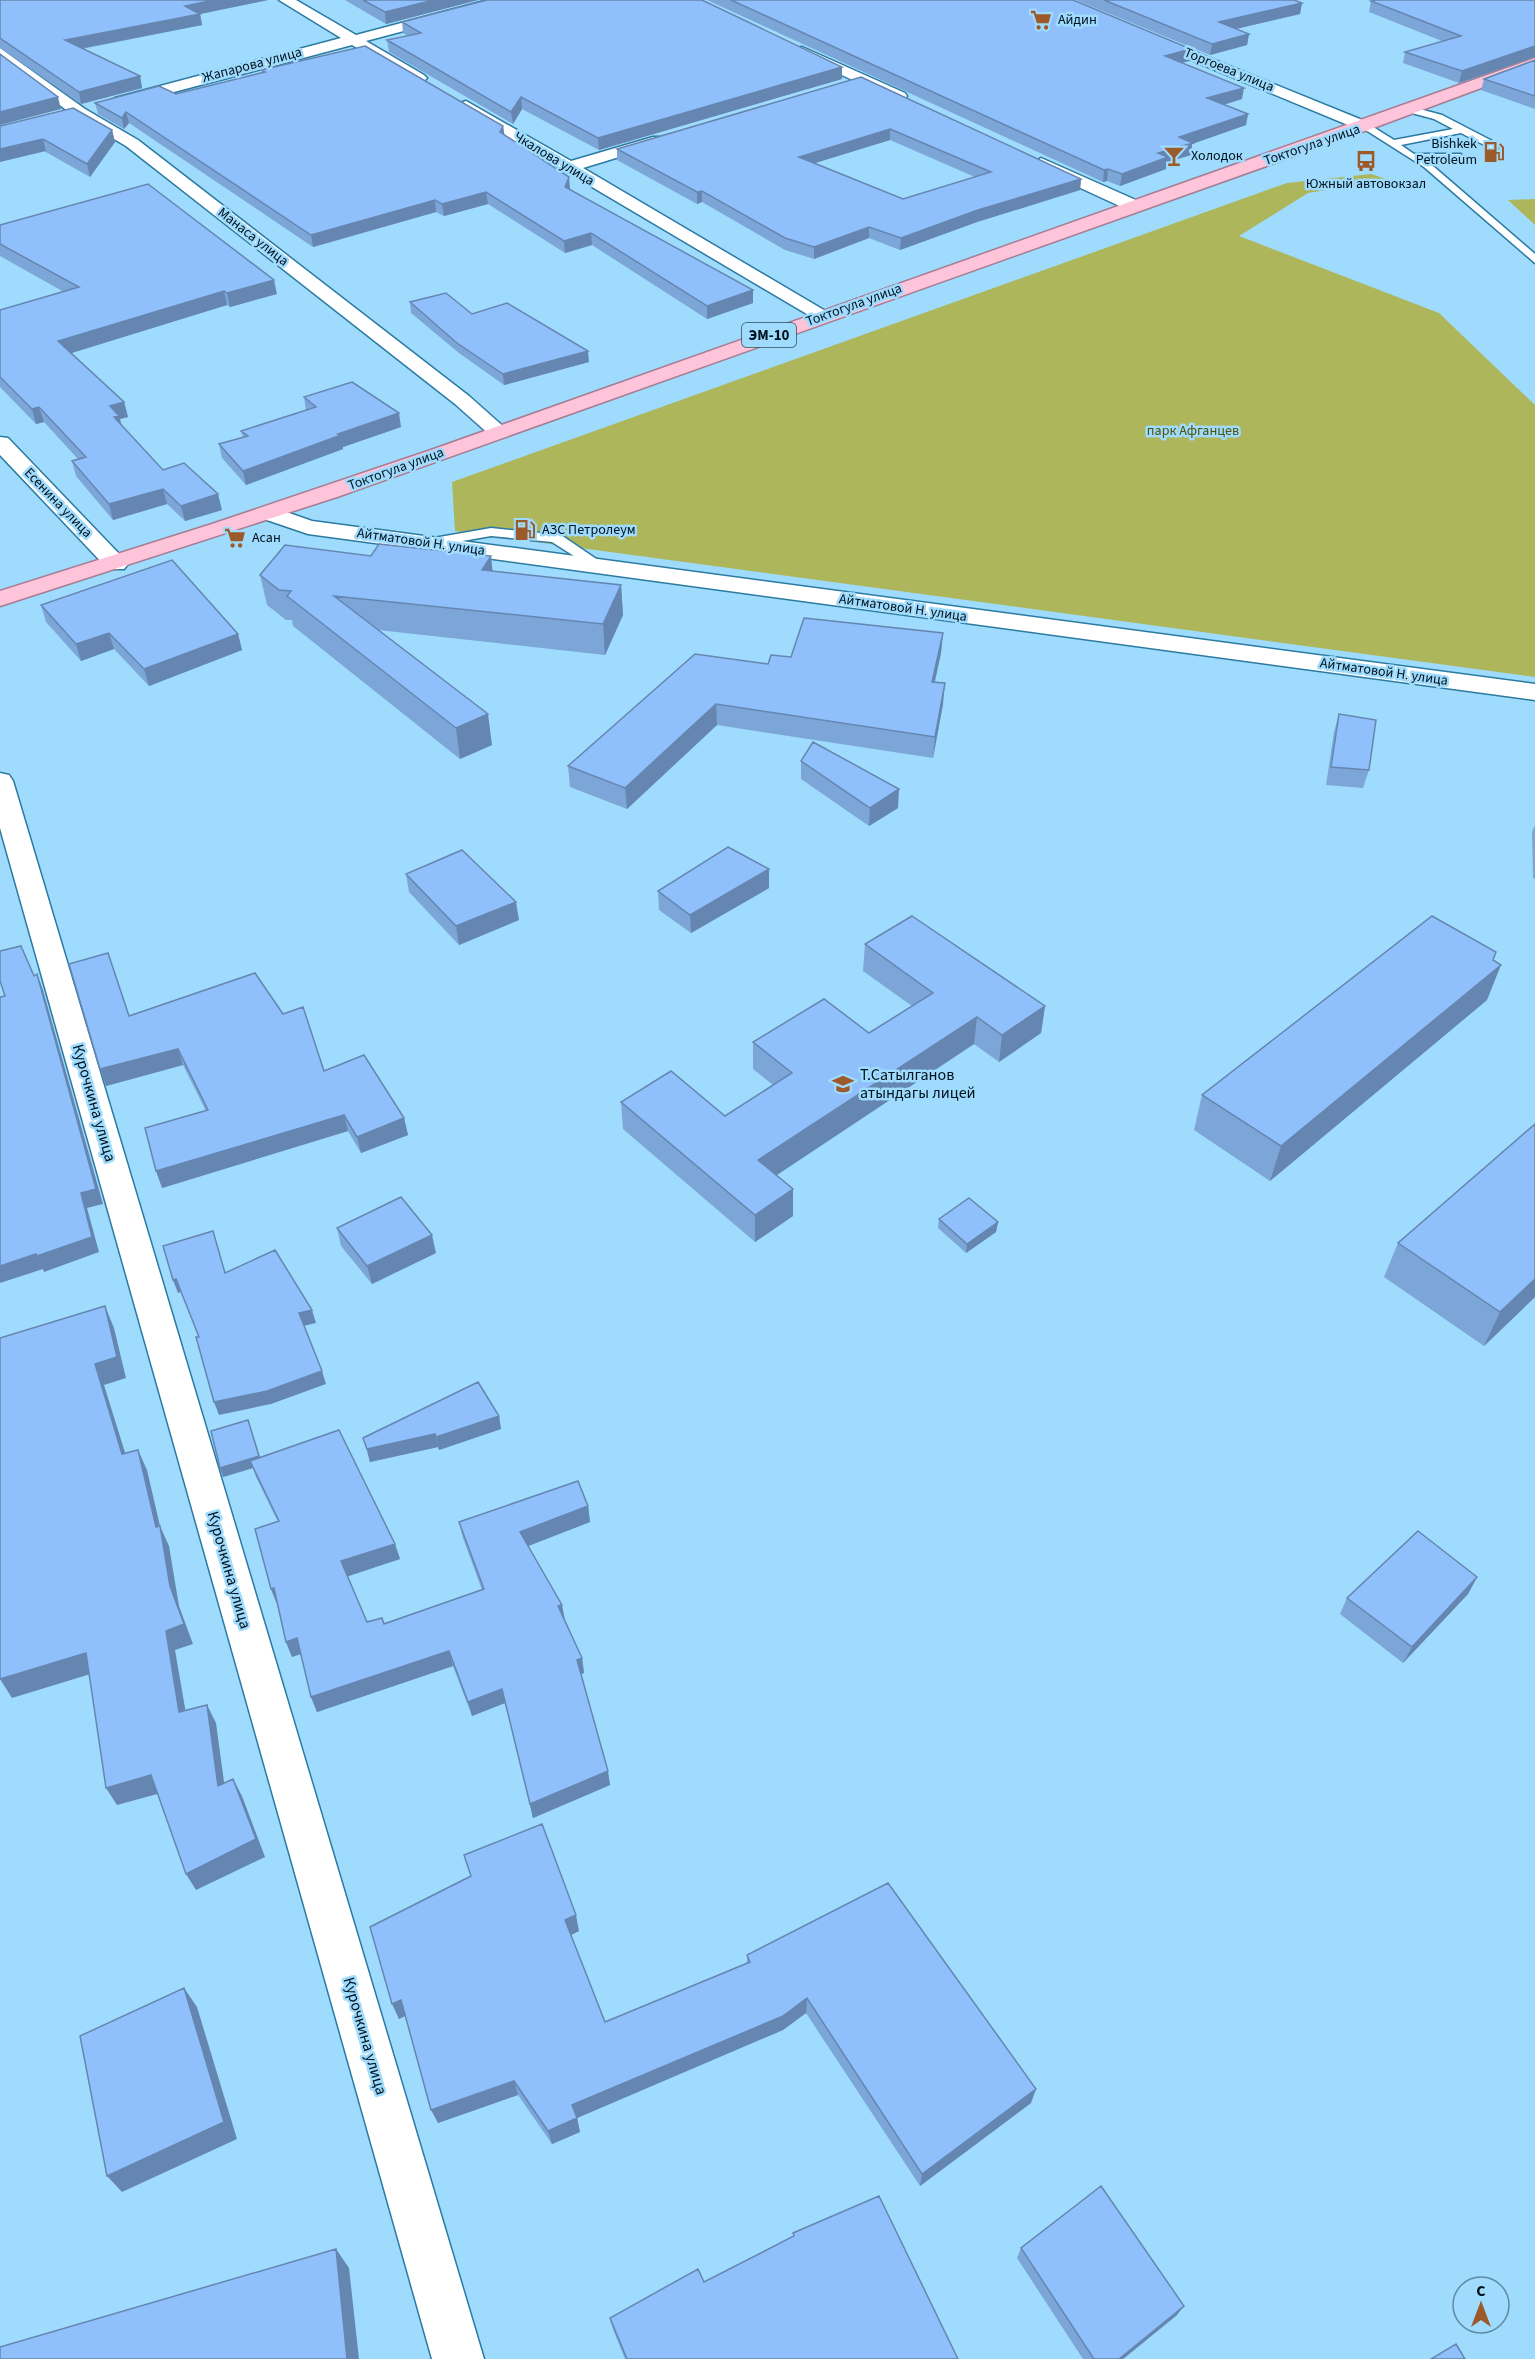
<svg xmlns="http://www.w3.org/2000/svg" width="1535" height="2359" viewBox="0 0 1535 2359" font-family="'Source Sans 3',sans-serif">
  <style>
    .green { fill: #aeb65b }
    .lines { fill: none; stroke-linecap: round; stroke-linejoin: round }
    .service-casing { stroke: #2a7aa1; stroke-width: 3 }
    .minor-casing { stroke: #2a7aa1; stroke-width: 3 }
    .secondary-casing { stroke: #2a7aa1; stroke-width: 3 }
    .trunk-casing { stroke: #a57c92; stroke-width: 3 }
    .service { fill: #fff; fill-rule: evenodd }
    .minor { fill: #fff; fill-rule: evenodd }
    .secondary { fill: #fff; fill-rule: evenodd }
    .trunk { fill: #fec4da; fill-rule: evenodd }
    .wall { fill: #7ca5d8; fill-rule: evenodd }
    .shaded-wall { fill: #6586b0 }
    .building { fill: #90c0fb; stroke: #6586b0; stroke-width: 1.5; fill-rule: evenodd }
    .labels { text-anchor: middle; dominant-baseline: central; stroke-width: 5; stroke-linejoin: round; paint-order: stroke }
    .far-poi-label { font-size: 14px; fill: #00121e; stroke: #9fdbfd; text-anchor: start }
    .far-street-label { font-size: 14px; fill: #00121e; stroke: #9fdbfd }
    .far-park-label { font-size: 14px; fill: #4e5306; stroke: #9fdbfd }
    .shield { fill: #9fdbfd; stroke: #304e61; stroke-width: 1.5 }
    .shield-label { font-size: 15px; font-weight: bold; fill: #00121e }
    .poi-label { font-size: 16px; fill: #00121e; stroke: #9fdbfd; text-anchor: start }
    .street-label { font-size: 16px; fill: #00121e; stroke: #9fdbfd }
  </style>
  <rect width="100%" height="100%" fill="#9fdbfd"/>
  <path class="green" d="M1371,174L1389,180L1308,193L1239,236L1439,313L1535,405V677L455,531L452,482L1287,183Z
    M1535,199V225L1508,200Z"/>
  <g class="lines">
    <defs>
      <path id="service" d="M1412,107L1442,115L1498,144V148H1490L1461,133L1401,145L1414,154H1461V158L1457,159L1426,160L1535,254V263L1424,167L1361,127L1370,125L1394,140L1453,129L1434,119L1408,112V108Z
        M491,528L561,535L608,567L606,570H596L552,542L491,536L428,547L421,543L428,539Z"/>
      <path id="minor" d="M279,0H296L356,35L488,0H511L509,3L366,41L424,75L427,78L424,81H414L352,45L121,106L113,101L115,98L341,38Z
        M1148,33L1372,124L1374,127L1372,130H1360L1143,40L1141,37Z
        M802,47L905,93L907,96L905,99H893L797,54L795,51L797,48Z
        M0,48L85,109L138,140L469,396L505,428L509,432L505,436H491L455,404L126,146L73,115L0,60Z
        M466,101L571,161L653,137H665L667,140L665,143L583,168L834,316L824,322L817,320L460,109L458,106L460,103Z
        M1041,158L1138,201L1141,205L1132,210L1126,209L1035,167L1033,163Z
        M0,437L8,438L124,559L128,564L124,569H108L0,455Z
        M0,773L9,775L13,781L484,2359H432L0,828Z"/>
      <path id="secondary" d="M272,507L312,521L1535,684V700L308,534L264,519L261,514L264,509Z"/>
      <path id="trunk" d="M1535,58V68L1376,127L337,497L0,606V591L212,524L431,450Z"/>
    </defs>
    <use href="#service" class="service-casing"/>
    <use href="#minor" class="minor-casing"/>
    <use href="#secondary" class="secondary-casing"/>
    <use href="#trunk" class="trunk-casing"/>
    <use href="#service" class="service"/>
    <use href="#minor" class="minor"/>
    <use href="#secondary" class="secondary"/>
    <use href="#trunk" class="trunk"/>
  </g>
  <path class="wall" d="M0,0H268L200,14L202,25L82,49L140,76L142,88L81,104L0,48Z
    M345,0H478L386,24Z
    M707,0H1073L1189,61L1181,63L1242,99L1224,105L1248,114L1246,125L1192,144L1191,155L1167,162L1166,169L1120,186L1107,181L1103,182Z
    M1076,0H1294L1302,3L1300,14L1236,29L1249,34L1247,45L1210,55Z
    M1535,0V57L1459,83L1403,63L1405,52L1442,41L1369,12L1371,1Z
    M402,22L842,79L599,150L522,109L513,124L389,52L387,40L408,36L403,33Z
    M1535,60V109L1481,90L1484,79Z
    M261,70L503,126L504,135L569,189L753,303L707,319L592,245L565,253L488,204L444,216L436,212L313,247L129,123L124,129L98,114L95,103L176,94L262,72Z
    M861,77L1081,179L1080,190L977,222L900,250L869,238L814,259L785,250L702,202L697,204L617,160V149ZM890,140L975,177L903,199L815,163Z
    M0,126L112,130L115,142L90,177Z
    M0,225L277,294L230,307L227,305L71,353L124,402L128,417L120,419L121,425L163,470L222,510L185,521L167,504L113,520L76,476L72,461L78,459L44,422L36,424L0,387V310L64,292L0,256Z
    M410,302L472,314L589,362L504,385L459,353L411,313Z
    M304,397L401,427L343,447V449L246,485L222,458L219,444L243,437L241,431L306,410Z
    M371,556L493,571L621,585L623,615L605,655L378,630L492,745L460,759L293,626L292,620H286L267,605L260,575Z
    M41,605L238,634L242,650L149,686L114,649L81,661L46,622Z
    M943,633L941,653L935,682L943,704L933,758L717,725L627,809L570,787L568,766L791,657Z
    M1339,714L1369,770L1363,788L1326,785L1334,732Z
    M801,761L898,808L869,826L801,779Z
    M1535,825V879L1533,878L1532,832Z
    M406,874L519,920L459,945L409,892Z
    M769,888L691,933L659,910L658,891Z
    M865,944L1045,1006L1041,1033L999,1062L974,1044L776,1175L793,1189V1216L755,1242L623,1129L621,1102L725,1116L773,1085L753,1069V1042L869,1033L912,1006L863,971Z
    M1493,960L1487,1000L1270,1181L1194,1130L1202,1095Z
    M283,1014L324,1071L404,1118L408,1135L361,1153L348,1131L162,1188L206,1111L183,1065L106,1086L100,1069L129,1016Z
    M939,1219L998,1222L996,1232L966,1253L938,1228Z
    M337,1228L436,1253L372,1284L341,1246Z
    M1398,1243L1535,1297L1484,1346L1384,1277Z
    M499,1416L501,1429L439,1450L438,1447L370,1462L363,1438Z
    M251,1429L260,1458L395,1544L400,1559L347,1576L367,1622L384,1623L482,1590L463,1538L459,1522L588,1506L590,1522L528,1546L565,1620L582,1658L584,1673L580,1675L610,1785L533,1818L505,1703L472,1716L453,1666L317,1712L311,1697L301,1654L292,1657L286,1642L277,1604L271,1589L278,1522L256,1477L253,1468L223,1477L220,1468Z
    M1477,1577L1468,1594L1403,1663L1340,1614L1347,1598Z
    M370,1927L579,1931L571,1935L605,2022L747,1963V1955L1031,2103L920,2186L806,2013L783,2030L577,2118L580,2132L552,2144L518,2095L438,2123L405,2016L399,2019Z
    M793,2233L958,2359H625L613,2329L610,2318L704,2282L793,2236Z
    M1021,2248L1177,2315L1123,2359H1083L1017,2258Z"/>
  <path class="shaded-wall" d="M214,0H268L200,14L202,25L68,51L65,40L185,6Z
    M434,0H478L386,24L385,12Z
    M1302,3L1300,14L1218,33L1219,22Z
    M1249,34L1247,45L1210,55L1212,44Z
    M1535,46V57L1459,83L1462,71Z
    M1191,49L1189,61L1163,68L1165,56Z
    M842,67V79L599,150L598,138Z
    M140,76L142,88L81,104L79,92Z
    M1244,88L1242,99L1205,110L1207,98Z
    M58,97L61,109L0,125V112Z
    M521,97L522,109L513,124L511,112Z
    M126,112L129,123L124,129L122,118Z
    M1248,114L1246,125L1192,144L1191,155L1167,162L1166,169L1120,186L1122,174L1158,153L1179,137Z
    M503,126L505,138L500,132Z
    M890,129V140L799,168V157Z
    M112,130L115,142L90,177L87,164Z
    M43,139L46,151L0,162V149Z
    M1108,169L1107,181L1103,182L1104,170Z
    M569,177L570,189L565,198V187Z
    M1081,179L1080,190L977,222L900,250L901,238L978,210Z
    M702,191V202L697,204V192Z
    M486,192L488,204L444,216L442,204Z
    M435,200L436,212L313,247L311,235Z
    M869,227V238L814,259V247Z
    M591,233L592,245L565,253L564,241Z
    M274,280L277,294L230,307L227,293Z
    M753,290V303L707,319V306Z
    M224,291L227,305L62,356L58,341Z
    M588,351L589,362L504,385L503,374Z
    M124,402L128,417L120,419L123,431L118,432L110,406Z
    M39,407L44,422L36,424L32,409Z
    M399,413L401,427L343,447V449L246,485L243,471L338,434Z
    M163,489L167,504L113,520L109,504Z
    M218,494L222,510L185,521L181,506Z
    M491,556L494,585L482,570Z
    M621,585L623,615L605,655L603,624Z
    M109,633L114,649L81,661L76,644Z
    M943,633L941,653L930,702L932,682Z
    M238,634L242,650L149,686L144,669Z
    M945,683L943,704L933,758L935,737Z
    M716,704L717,725L627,809L625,788Z
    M488,714L492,745L460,759L456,728Z
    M899,789L898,808L869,826L870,808Z
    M769,869V888L691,933L690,915Z
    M516,902L519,920L459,945L456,926Z
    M1501,965L1487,1000L1270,1181L1281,1146Z
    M37,974L43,990L103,1204L87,1208L99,1252L44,1272L43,1269L0,1283V1266Z
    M1045,1006L1041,1033L999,1062L1002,1035Z
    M977,1017L974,1044L759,1187L758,1160Z
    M178,1049L183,1065L106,1086L100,1069Z
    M344,1115L348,1131L162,1188L156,1171Z
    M404,1118L408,1135L361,1153L357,1137Z
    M793,1189V1216L755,1242V1215Z
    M998,1222L996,1232L966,1253L967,1244Z
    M432,1235L436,1253L372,1284L367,1266Z
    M176,1279L181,1292L178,1293L173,1280Z
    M1535,1279V1297L1484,1346L1500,1312Z
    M105,1306L114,1328L126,1378L104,1385L132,1475L122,1454L95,1364Z
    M312,1310L316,1323L303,1326L299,1313Z
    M322,1371L326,1384L271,1404L219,1415L214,1402Z
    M499,1416L501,1429L439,1450L436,1437Z
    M251,1429L262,1465L250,1461L253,1468L223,1477L220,1468Z
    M435,1434L438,1447L370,1462L367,1449Z
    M138,1450L147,1470L160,1526L169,1546L179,1606L193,1644L175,1650L189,1731L179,1712L166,1631L170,1586Z
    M588,1506L590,1522L523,1548L520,1532Z
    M395,1544L400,1559L346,1577L341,1561Z
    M1477,1577L1468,1594L1403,1663L1412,1647Z
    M274,1588L277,1604L271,1589Z
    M562,1605L565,1620L560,1621L558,1606Z
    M297,1638L303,1653L292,1657L286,1642Z
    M449,1651L453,1666L317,1712L311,1697Z
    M86,1653L97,1672L12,1698L0,1679Z
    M582,1658L584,1673L579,1675L577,1660Z
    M502,1689L505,1703L472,1716L468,1702Z
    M207,1705L216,1723L227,1804L218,1786Z
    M608,1771L610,1785L533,1818L530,1804Z
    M151,1775L161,1793L117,1805L106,1788Z
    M233,1779L242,1796L265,1857L196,1890L186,1874Z
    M576,1915L579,1931L569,1936L565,1920Z
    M184,1988L197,2007L237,2139L122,2192L107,2176Z
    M807,1998L806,2013L783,2030L577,2118L580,2132L552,2144L548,2131L572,2105Z
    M401,2000L407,2015L399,2019L392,2004Z
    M514,2081L518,2095L438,2123L431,2110Z
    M1036,2089L1031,2103L920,2186L922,2174Z
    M336,2249L349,2268L359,2359H347Z
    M1184,2306L1177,2315L1123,2359H1119Z"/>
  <path class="building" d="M0,0H214L185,6L200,14L65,40L140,76L79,92L0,38Z
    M363,0H434L385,12Z
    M487,0H702L842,67L598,138L521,97L511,112L387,40L421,33L402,22Z
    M731,0H1073L1191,49L1165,56L1244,88L1207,98L1248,114L1179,137L1193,143L1158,153L1168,157L1122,174L1108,169L1104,170Z
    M1104,0H1294L1302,3L1219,22L1249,34L1212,44Z
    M1376,0H1535V46L1462,71L1405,52L1461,36L1371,1Z
    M365,46L503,126L500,132L569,177L565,187L753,290L707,306L591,233L564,241L486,192L442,204L435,200L311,235L126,112L122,118L95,103L159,86L176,94L265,72L261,70Z
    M0,54L58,97L0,112Z
    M1535,60V96L1484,79Z
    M861,77L1081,179L978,210L901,238L869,227L814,247L785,238L702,191L697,192L617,149ZM890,129L991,172L903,199L799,157Z
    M73,108L112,130L87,164L43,139L0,149V126Z
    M148,184L274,280L227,293L224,291L58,341L124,402L110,406L119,416L114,417L163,470L184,463L218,494L181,506L163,489L109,504L72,461L86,457L39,407L32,409L0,377V310L79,287L0,244V225Z
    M446,293L472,314L507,303L588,351L503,374L457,343L410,302Z
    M352,382L399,413L338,434L341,435L243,471L219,444L248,436L241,431L316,407L304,397Z
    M379,544L491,556L482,570L621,585L603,624L334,596L488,714L456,728L287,596L291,591L279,590L260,575L285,545L371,556Z
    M172,560L238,634L144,669L109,633L76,644L41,605Z
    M804,618L943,633L932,682L945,683L935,737L716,704L625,788L568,766L695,654L768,664L771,655L791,657Z
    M1339,714L1376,720L1369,770L1331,767Z
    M813,742L899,789L870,808L801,761Z
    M728,847L769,869L690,915L658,891Z
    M462,850L516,902L456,926L406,874Z
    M912,916L1045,1006L1002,1035L977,1017L758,1160L793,1189L755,1215L621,1102L671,1071L725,1116L792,1073L753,1042L824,999L869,1033L933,993L865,944Z
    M1432,916L1496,952L1493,960L1501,965L1281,1146L1202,1095Z
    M21,946L34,976L37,974L96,1189L81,1193L92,1237L37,1256L36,1254L0,1266V997L5,996L0,981V951Z
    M108,953L129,1016L255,973L283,1014L303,1007L324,1071L364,1055L404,1118L357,1137L344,1115L156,1171L145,1128L208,1110L178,1049L100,1069L69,964Z
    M1535,1124V1279L1500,1312L1398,1243Z
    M401,1197L432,1235L367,1266L337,1228Z
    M969,1198L998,1222L967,1244L939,1219Z
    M213,1231L225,1273L275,1250L312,1310L299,1313L322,1371L267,1391L214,1402L196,1337H199L176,1279L173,1280L163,1246Z
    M105,1306L117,1357L95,1364L122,1454L138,1450L156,1527L160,1526L170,1586L184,1624L166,1631L179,1712L207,1705L218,1786L233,1779L256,1839L186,1874L151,1775L106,1788L86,1653L0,1679V1338Z
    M478,1382L499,1416L436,1437L435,1434L367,1449L363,1438Z
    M248,1420L259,1456L220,1468L211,1431Z
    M339,1430L395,1544L341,1561L367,1622L382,1618L384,1624L484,1589L459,1522L578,1481L588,1506L520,1532L562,1605L558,1606L582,1658L577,1660L608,1771L530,1804L502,1689L468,1702L449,1651L311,1697L297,1638L286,1642L274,1588L271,1589L255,1529L279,1521L250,1461Z
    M1418,1531L1477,1577L1412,1647L1347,1598Z
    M542,1824L576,1915L565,1920L605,2022L750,1962L747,1955L888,1883L1036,2089L922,2174L807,1998L783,2016L572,2105L577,2118L548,2131L514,2081L431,2110L401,2000L392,2004L370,1927L471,1876L464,1855Z
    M184,1988L224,2122L107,2176L80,2036Z
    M1101,2186L1184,2306L1119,2359H1094L1021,2248Z
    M879,2196L958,2359H627L610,2318L698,2269L704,2282L794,2236L793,2233Z
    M336,2249L347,2359H0V2347Z
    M1456,2344L1465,2359H1431Z"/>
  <defs>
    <symbol id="supermarket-bare" viewBox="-9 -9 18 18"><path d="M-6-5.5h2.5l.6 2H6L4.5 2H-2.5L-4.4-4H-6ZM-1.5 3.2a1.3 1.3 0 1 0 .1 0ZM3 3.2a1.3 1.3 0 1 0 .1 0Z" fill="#9c5929" stroke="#9fdbfd" stroke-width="2.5" paint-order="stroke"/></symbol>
    <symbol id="fuel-bare" viewBox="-9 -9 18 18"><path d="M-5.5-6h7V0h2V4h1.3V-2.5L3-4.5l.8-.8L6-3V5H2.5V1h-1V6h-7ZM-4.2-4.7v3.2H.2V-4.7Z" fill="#9c5929" stroke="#9fdbfd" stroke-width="2.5" paint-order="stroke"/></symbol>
    <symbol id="bar-bare" viewBox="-9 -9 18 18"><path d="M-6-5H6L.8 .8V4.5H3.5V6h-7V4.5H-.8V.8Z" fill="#9c5929" stroke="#9fdbfd" stroke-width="2.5" paint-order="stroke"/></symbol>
    <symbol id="bus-bare" viewBox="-9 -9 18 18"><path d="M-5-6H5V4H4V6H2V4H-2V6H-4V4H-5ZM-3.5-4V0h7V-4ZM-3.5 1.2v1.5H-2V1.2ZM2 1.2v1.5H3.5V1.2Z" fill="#9c5929" stroke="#9fdbfd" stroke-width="2.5" paint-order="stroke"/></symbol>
    <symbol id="school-bare" viewBox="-9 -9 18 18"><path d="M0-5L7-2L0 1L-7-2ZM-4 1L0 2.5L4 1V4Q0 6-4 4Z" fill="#9c5929" stroke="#9fdbfd" stroke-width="2.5" paint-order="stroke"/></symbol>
  </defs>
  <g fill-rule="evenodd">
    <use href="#supermarket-bare" x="1026" y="5" width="30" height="30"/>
    <use href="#fuel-bare" x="1479" y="137" width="30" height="30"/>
    <use href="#bar-bare" x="1159" y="141" width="30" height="30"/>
    <use href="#bus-bare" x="1351" y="146" width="30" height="30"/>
    <use href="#fuel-bare" x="510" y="515" width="30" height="30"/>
    <use href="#supermarket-bare" x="220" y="523" width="30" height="30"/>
    <use href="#school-bare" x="828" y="1069" width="30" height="30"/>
  </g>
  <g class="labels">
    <g class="far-poi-label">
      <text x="1058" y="20">Айдин</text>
      <text x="1477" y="144" text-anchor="end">Bishkek<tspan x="1477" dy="16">Petroleum</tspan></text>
      <text x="1191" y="156">Холодок</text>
      <text x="1366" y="184" text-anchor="middle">Южный автовокзал</text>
      <text x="542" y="530">АЗС Петролеум</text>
      <text x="252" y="538">Асан</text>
    </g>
    <g class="far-street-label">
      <text transform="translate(252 65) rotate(-15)">Жапарова улица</text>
      <text transform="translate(1229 70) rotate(22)">Торгоева улица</text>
      <text transform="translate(1312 145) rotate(-19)">Токтогула улица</text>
      <text transform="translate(554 159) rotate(31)">Чкалова улица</text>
      <text transform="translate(253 237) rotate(38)">Манаса улица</text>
      <text transform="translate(854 305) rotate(-20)">Токтогула улица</text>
      <text transform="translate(396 469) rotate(-20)">Токтогула улица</text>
      <text transform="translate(58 503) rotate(46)">Есенина улица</text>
      <text transform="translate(421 542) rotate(8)">Айтматовой Н. улица</text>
      <text transform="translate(903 608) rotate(8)">Айтматовой Н. улица</text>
      <text transform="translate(1384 672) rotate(8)">Айтматовой Н. улица</text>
    </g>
    <g class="far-park-label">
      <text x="1193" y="431">парк Афганцев</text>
    </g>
    <rect class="shield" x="742" y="323" width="54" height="24" rx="4.5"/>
    <g class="shield-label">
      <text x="769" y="335">ЭМ-10</text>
    </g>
    <g class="poi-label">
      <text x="860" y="1075">Т.Сатылганов<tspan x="860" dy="18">атындагы лицей</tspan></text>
    </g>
    <g class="street-label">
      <text transform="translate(94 1103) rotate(74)">Курочкина улица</text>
      <text transform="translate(229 1570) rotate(74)">Курочкина улица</text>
      <text transform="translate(365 2036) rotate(74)">Курочкина улица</text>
    </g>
  </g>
  <g transform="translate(1481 2305)"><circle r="28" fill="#9fdbfd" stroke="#5f8ba4" stroke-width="1.5"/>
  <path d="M0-4.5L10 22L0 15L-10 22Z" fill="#9c5929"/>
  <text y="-9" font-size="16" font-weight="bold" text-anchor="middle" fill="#00121e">С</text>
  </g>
</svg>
